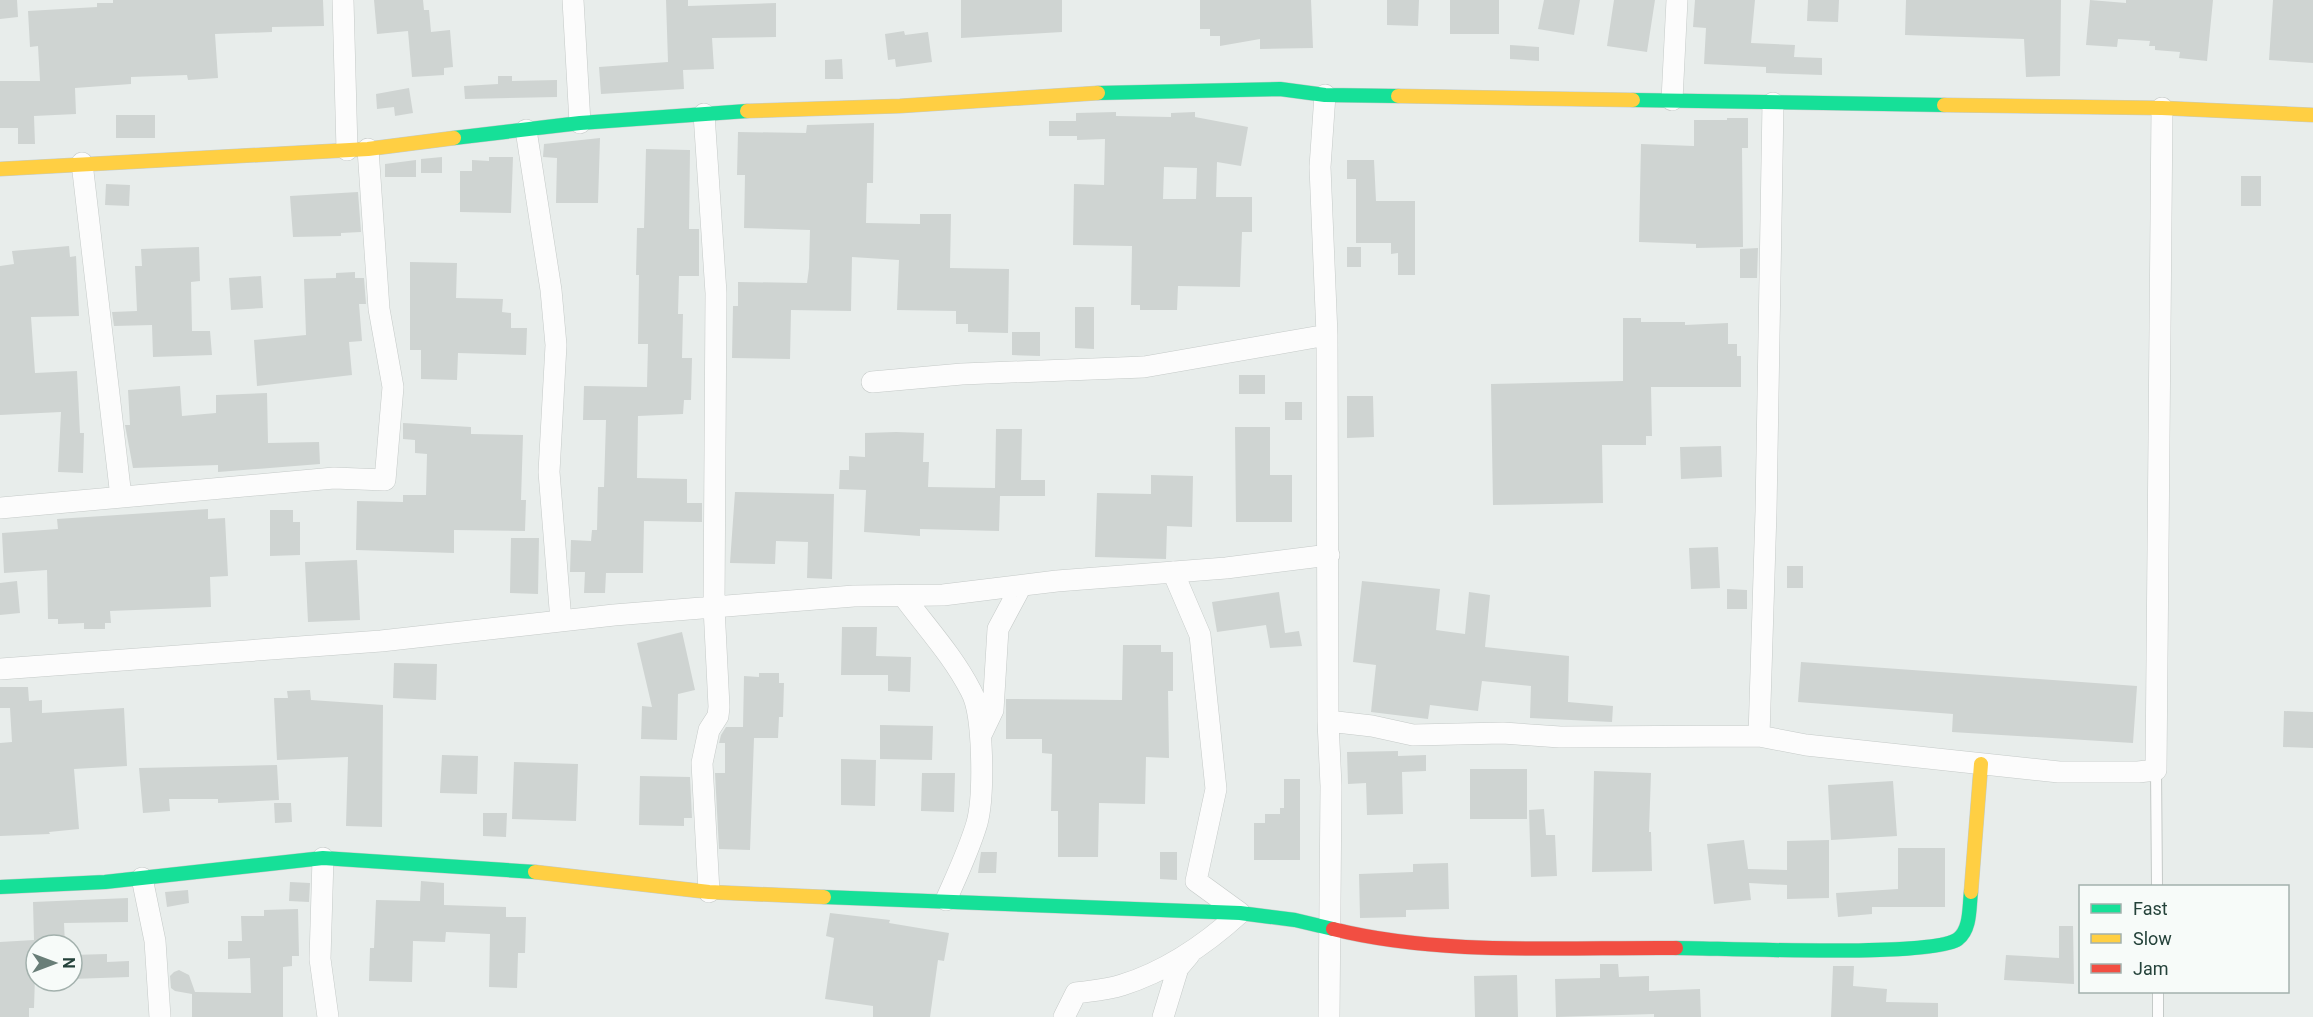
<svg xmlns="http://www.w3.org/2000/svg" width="2313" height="1017" viewBox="0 0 2313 1017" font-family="Roboto,sans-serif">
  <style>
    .building { fill: #cfd4d2; fill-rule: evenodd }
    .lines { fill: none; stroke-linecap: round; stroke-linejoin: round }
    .lane-casing { stroke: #c5cac8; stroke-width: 12 }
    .street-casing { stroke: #c5cac8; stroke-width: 22 }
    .fast-casing { stroke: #c3cbc8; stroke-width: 15 }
    .slow-casing { stroke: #c3cbc8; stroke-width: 15 }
    .jam-casing { stroke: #c3cbc8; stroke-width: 15 }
    .lane { stroke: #fcfcfc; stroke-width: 10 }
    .street { stroke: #fcfcfc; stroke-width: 21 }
    .fast { stroke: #16e098; stroke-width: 14 }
    .slow { stroke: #ffcf43; stroke-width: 14 }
    .jam { stroke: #f24e42; stroke-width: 14 }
  </style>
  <rect width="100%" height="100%" fill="#e8edeb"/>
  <path class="building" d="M0,0H17L18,17L0,19Z
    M113,0H323L324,26L272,27V32L215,34L218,78L188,80L187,75L131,77V84L75,88L76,114L34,116L35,144H18V128H0V81H40L38,46L30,47L28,11L97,7V3H113Z
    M374,0H423L424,10H429L431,32L450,30L453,67L444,68V75L412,77L408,31L377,34Z
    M666,0H688V6L776,3V37L712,38L714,69L683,70L684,89L601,94L599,67L668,62Z
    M961,0H1062V32L961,38Z
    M1200,0H1311L1313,48L1260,49V39L1220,46V36H1210V29H1200Z
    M1387,0H1419L1418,26L1387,25Z
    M1450,0H1499V34H1450Z
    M1544,0H1580L1574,35L1538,29Z
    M1614,0H1655L1647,52L1607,46Z
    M1695,0H1755L1751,43L1795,45L1794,57L1822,58V75L1766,73V67L1704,64L1706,28L1693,27Z
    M1808,0H1839L1838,22L1807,21Z
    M1906,0H2061L2060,76L2026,77L2024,39L1905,35Z
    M2090,0L2126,3V0H2213L2207,61L2179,58L2180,52L2155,50V46H2149L2150,41L2118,39L2117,47L2086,45Z
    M2273,0H2313V63L2269,60Z
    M904,31L905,35L928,32L932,62L896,67L895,59L888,60L885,34Z
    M1510,45L1539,47V61L1510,59Z
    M842,59L843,79H825V60Z
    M498,76H512V81L557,80V97L465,99L464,86L498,84Z
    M409,88L413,113L395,116L394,107L377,109L376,94Z
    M1116,112V116L1171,117V113L1195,112V117L1248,127L1241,166L1217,162L1216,197H1252V232H1242L1240,287L1178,286L1177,310H1140V305H1131L1132,246L1073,245L1074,184L1104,185L1105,139L1077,140V136H1049V121H1076V113ZM1164,167L1197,168L1196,199H1163Z
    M116,115H155V138H116Z
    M1727,118H1748V148H1742L1743,247L1696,248V244L1639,242L1641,144L1694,146V120H1727Z
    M874,123L873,183H867L866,223L920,224V214H951L950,268L1009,269L1008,333L968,332V324H956V311L897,310L899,260L852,257L851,311L791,310L790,359L732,358L733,306H738V282L807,283L809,268L810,230L744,228L745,175H737L738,132L806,133L807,125Z
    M600,138L598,203H556L557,158L543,157L544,144Z
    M646,149L690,150L689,229H699V276H679L678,314H683L682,358H692L691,400H684L683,414L638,416L637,478L687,479V503H702V522L644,521L643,573H606L605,593H584L585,572H570L571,540L591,541L592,530H597L598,487H604L606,420H583L584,386L647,387L648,344H638L639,275H636L637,228H644Z
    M442,157V173H421V159Z
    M489,157H513L511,213L460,212V171H472V160L489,161Z
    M416,160V177H385V164Z
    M1347,160H1374L1376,201H1415V275H1398V253L1391,254V243H1356V179H1347Z
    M2241,176H2261V206H2241Z
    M106,184L130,185L129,206L105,205Z
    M358,192L361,232L341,233V236L293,237L290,196Z
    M69,246L70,257L76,256L79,316L31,317L35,373L77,371L80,433H84L83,473L58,472L61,412L0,415V266L14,264L12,251Z
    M199,247L200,281L191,282L192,331H210L212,355L153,357L152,325L114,326L112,312L137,311L135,266H142L141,249Z
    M1347,247H1361V267H1347Z
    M1758,248L1757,278H1740V249Z
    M410,262L457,263L456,298L503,299L502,312L511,313V328H527L526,355L458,353L457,380L421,379V350H410Z
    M355,272V278H364L366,304H359L362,341L349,342L352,375L257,386L254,340L306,335L304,279L336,278V273Z
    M261,276L263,308L231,310L229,278Z
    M1075,307H1094V349L1075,348Z
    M1623,318H1641V322H1685V325L1728,323V344H1737V356H1741V387H1651L1652,436H1646V445H1602L1603,503L1493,505L1491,384L1623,381Z
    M1012,332H1040V356L1012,355Z
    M1239,375H1265V394H1239Z
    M180,386L182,416L216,413V395L267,393L268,443L319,442L320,464L218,472V465L133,468L125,425H130L128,390Z
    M1347,396H1373L1374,437L1347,438Z
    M1285,402H1302V420H1285Z
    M403,423L471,427V434L523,435L521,500H526L525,531L454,530V553L356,550L357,501L403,502V495H426L427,454L415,453V440L403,439Z
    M1235,427H1270V475H1292V522H1236Z
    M996,429H1022L1021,480H1045V496H1000L999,531L920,529V536L864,532L866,490L839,489L840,470H849V456L865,457V433L896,432L924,433L923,462H929L928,487L995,488Z
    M1721,446L1722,477L1681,479L1680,447Z
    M1151,475L1193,476L1192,527L1167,526L1166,559L1095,557L1097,493L1151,494Z
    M735,492L834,494L832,579L807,578L808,542L776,541L775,564L730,563Z
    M208,509V519L225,518L228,576L210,577L211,607L110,611L111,623H105V629H84V623L58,624V619H48L47,570L4,573L2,533L58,529L57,519Z
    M270,510H293V522H300V555L270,556Z
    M511,538H539L538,594L510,593Z
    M1718,547L1720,588L1691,589L1689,548Z
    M357,560L360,620L308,622L305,562Z
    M1787,566H1803V588H1787Z
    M17,581L20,613L0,615V583Z
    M1362,581L1440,589L1436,630L1465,634L1469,592L1490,595L1485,647L1569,656L1568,702L1613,706L1612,722L1530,718L1531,686L1482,681L1478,711L1430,705L1428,719L1371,712L1376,665L1353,662Z
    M1727,589L1747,590V609H1727Z
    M1279,592L1285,633L1299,631L1302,646L1270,648L1266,625L1217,632L1212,602Z
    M842,627H877L876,656L911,657L910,692L888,691V675H841Z
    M682,632L695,690L678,694L677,740L641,739L642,706L652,707L637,643Z
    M1123,645H1161V652H1173V691H1168L1169,758L1146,757L1145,804L1099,803L1098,857H1058V811H1051L1052,754L1042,753V739H1006V699L1122,700Z
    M1801,662L2137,686L2133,743L1952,732L1953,714L1798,702Z
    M394,663L437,664L436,700L393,698Z
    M759,673H779V683H784L783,717H779L778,738H754L750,850L719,849L715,773H725V743H719L721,735L726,727H743L744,676L759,677Z
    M0,687H28L29,701L42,700V713L124,708L127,766L74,769L79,829L49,832L50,834L0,836V743L12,742L10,708H0Z
    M310,690L311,700L383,705L382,827L346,826L348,757L277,760L274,698H288L287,691Z
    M2284,711L2313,712V748L2283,747Z
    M880,725L933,726L932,760L880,759Z
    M1398,751V756L1426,755V771L1402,772L1403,814L1367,815L1366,783L1348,784L1347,752Z
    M442,755L478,756L477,794L440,793Z
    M841,759L876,760L875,806L841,805Z
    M514,762L578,764L576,821L512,819Z
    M277,765L279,800L218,803V799H169L170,811L143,813L139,768Z
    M1470,769H1527V819H1470Z
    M1594,771L1651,773L1649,832H1651L1652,871L1592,872Z
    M922,773H955L954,812L921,811Z
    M640,776L690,777L692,818H684V826L639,825Z
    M1284,779H1300V860H1254V823H1265V814H1280V808H1284Z
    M1893,781L1897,836L1831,840L1828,785Z
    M274,803H291L292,822L275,823Z
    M1544,809L1546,835H1555L1557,876L1531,877L1529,810Z
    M483,813H507L506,837L483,836Z
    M1744,840L1748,869L1787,870V841L1829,840V898L1787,899V885L1749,883L1751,900L1714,904L1707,844Z
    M1898,848H1945V907H1872V914L1838,917L1836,893L1898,889Z
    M981,852H997L996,873H978Z
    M1160,852H1177V880L1160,879Z
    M1448,863L1449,909L1406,910V917L1360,918L1359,874L1413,872V864Z
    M421,881L444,883V905L506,907V917H526L525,953H518L517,988L489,987L490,934L446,932L445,942L413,941L412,982L369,981L370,948H374L376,900L420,901Z
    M290,882L310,883L309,902L289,901Z
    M188,890L189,903L167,907L165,892Z
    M128,898V922L64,923L65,945H36L34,1008H29V1017H0V942L34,940L33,902Z
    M298,909L299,956H292V966L283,967V1017H192V994L175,991L171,988L170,976L174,972L179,970L189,975L195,992L251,993L250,958L228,959V941H242L241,916H264V910Z
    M830,913L890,920L889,923L949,933L944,961L938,960L930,1017H873V1006L825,999L834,938L826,936Z
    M2059,926H2073L2074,984L2004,980L2006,955L2059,958Z
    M107,954V962L129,961V977L72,979V955Z
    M1600,964H1618L1619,977L1649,976V991L1700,989L1701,1017H1654V1014L1556,1017L1555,979L1600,978Z
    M1833,966H1854L1853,986L1887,989L1886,1002L1938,1003V1017H1831Z
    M1517,975L1518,1017H1475L1474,976Z"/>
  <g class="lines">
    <defs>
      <path id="lane" d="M2156,770L2157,886
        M2158,992V1017"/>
      <path id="street" d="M343,0L347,150
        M573,0L580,123
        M1325,95L1320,167L1327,335L1328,721L1331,786L1329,1017
        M1672,100L1677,0
        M704,114L716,293L714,607L719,707L718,716L709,730L702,763L709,892
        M526,130L551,290L556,345L549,472L561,621
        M82,163L121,497
        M872,382L962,374L1144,367L1327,335
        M0,508L334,478L385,480L393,387L379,309L368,149
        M904,597C927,628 953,656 971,691C984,714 984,797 977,823C969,850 957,875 946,900
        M0,669L381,641L614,615L714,607L854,596L943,595L1057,581L1226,568L1329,555
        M1328,721L1372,726L1413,735L1503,733L1560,737L1759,736L1806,745L2059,772H2138L2156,770L2162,108
        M982,733L993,710L998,629L1021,586
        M1759,736L1766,511L1773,103
        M323,858L320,959L328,1017
        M142,878L155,941L160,1017
        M1064,1017L1076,993C1090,991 1107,990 1122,985C1167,971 1205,945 1240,913L1196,881L1216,789L1200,635L1173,572
        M1163,1017L1178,968L1189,955"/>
      <path id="fast" d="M1098,93L1280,89L1325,95L1398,96
        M1633,100L1944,105
        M454,138L580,123L747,111
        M0,887L105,882L323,858L535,872
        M824,897L1240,913L1295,920L1333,929
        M1676,948C1720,948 1932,958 1958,939C1971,929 1969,907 1971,892"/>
      <path id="slow" d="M1398,96L1633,100
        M1944,105L2162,108L2313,115
        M747,111L900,106L1098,93
        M0,169L368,149L454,138
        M535,872L709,892L824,897
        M1971,892L1981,764"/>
      <path id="jam" d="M1333,929C1441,956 1564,947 1676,948"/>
    </defs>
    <use href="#lane" class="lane-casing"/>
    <use href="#street" class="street-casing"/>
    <use href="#fast" class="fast-casing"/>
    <use href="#slow" class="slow-casing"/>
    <use href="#jam" class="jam-casing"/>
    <use href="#lane" class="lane"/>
    <use href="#street" class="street"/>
    <use href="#fast" class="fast"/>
    <use href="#slow" class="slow"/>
    <use href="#jam" class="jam"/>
  </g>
  <rect x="2079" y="885" width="210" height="108" fill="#f7fbf9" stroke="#a3b1ad" stroke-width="1.5"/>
  <rect x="2091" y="904" width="30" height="9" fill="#16e098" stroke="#a3b1ad" stroke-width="1.5"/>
  <text x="2133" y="915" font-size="18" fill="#24423a">Fast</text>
  <rect x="2091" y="934" width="30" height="9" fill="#ffcf43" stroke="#a3b1ad" stroke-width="1.5"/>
  <text x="2133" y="945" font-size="18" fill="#24423a">Slow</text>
  <rect x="2091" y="964" width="30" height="9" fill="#f24e42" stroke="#a3b1ad" stroke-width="1.5"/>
  <text x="2133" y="975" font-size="18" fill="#24423a">Jam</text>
  <g transform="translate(54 963) rotate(90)"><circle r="28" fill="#f7fbf9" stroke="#a3b1ad" stroke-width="1.5"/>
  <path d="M0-4.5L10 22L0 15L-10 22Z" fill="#697e78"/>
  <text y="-9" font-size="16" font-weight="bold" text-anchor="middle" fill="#24423a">N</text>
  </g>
</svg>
